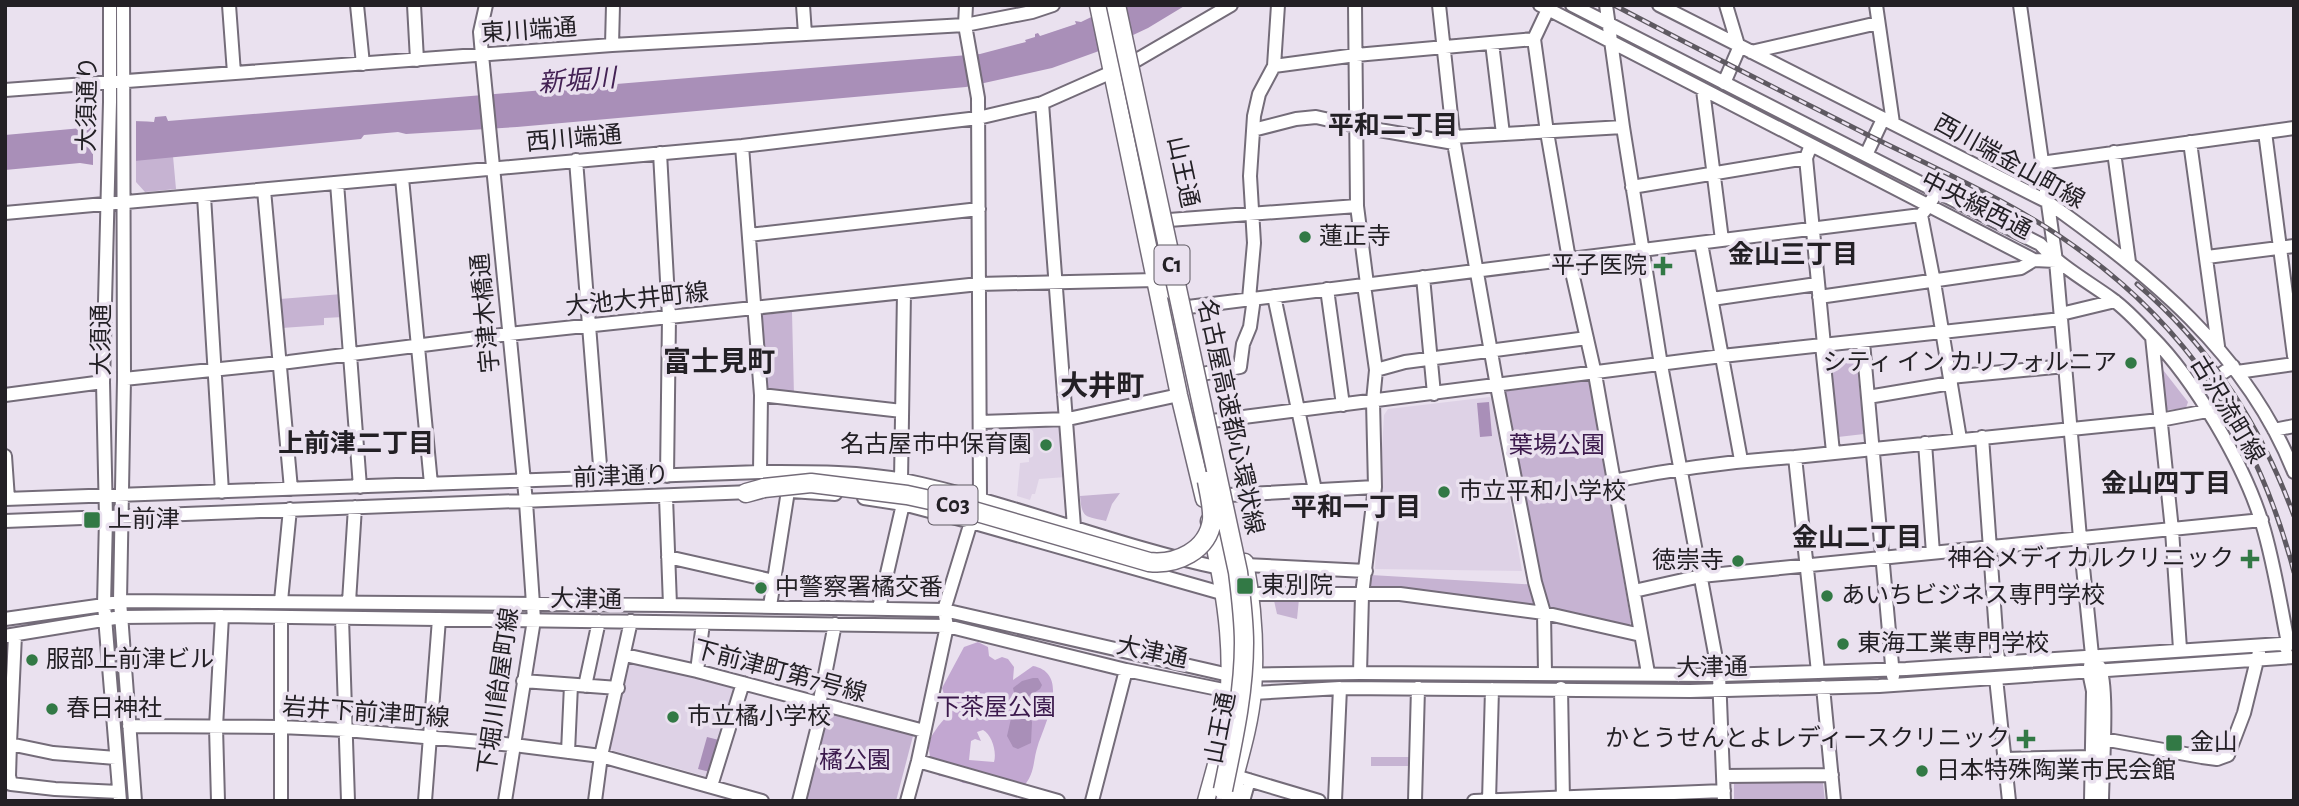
<svg xmlns="http://www.w3.org/2000/svg" width="2299" height="806" viewBox="0 0 2299 806" font-family="'Alegreya Sans','Noto Sans JP',sans-serif">
  <style>
    .built { fill: #ded2e6 }
    .green { fill: #c6b3d2 }
    .forest { fill: #c2a7d1; fill-rule: evenodd }
    .water { fill: #a98fb8 }
    .pier { fill: #eae1ef }
    .lines { fill: none; stroke-linecap: round; stroke-linejoin: round }
    .minor-casing { stroke: #746c79; stroke-width: 16 }
    .major-casing { stroke: #746c79; stroke-width: 19 }
    .highway-casing { stroke: #746c79; stroke-width: 21 }
    .minor { stroke: #fff; stroke-width: 12 }
    .major { stroke: #fff; stroke-width: 16 }
    .highway { stroke: #fff; stroke-width: 18 }
    .rail-casing { stroke: #5e5961; stroke-width: 5 }
    .rail { stroke: #eae1ef; stroke-width: 2.5; stroke-dasharray: 8; stroke-linecap: butt }
    .highway-bridge-casing { stroke: #746c79; stroke-width: 21; stroke-linecap: butt }
    .highway-bridge { stroke: #fff; stroke-width: 18 }
    .poi-dot { fill: #327945; stroke: #eae1ef; stroke-width: 2.5 }
    .labels { text-anchor: middle; dominant-baseline: central; stroke-width: 7; stroke-linejoin: round; paint-order: stroke }
    .shield { fill: #eae1ef; stroke: #5f5a62; stroke-width: 2 }
    .shield-label { font-size: 23px; font-weight: bold; fill: #232025 }
    .street-label { font-size: 24px; fill: #232025; stroke: #eae1ef }
    .poi-label { font-size: 24px; fill: #232025; stroke: #eae1ef; text-anchor: start }
    .park-label { font-size: 24px; fill: #3b194c; stroke: #eae1ef }
    .water-label { font-size: 26px; font-style: italic; fill: #432154; stroke: #eae1ef }
    .neighbourhood-label { font-size: 26px; font-weight: bold; fill: #232025; stroke: #eae1ef }
    .quarter-label { font-size: 28px; font-weight: bold; fill: #232025; stroke: #eae1ef }
  </style>
  <rect width="100%" height="100%" fill="#eae1ef"/>
  <path class="built" d="M1490,397L1492,399L1522,571L1375,569L1384,415L1388,409Z
    M1060,423L1063,426L1066,477L1039,479L1035,494H1032L1030,500L1017,496L1020,463L1029,462L1028,424Z
    M633,661L736,685L708,777L611,750L610,746L630,663Z"/>
  <path class="green" d="M173,156L176,189L145,192L136,182V160Z
    M342,294L344,317L324,318V325L282,328L280,299Z
    M792,312L794,396L767,393L760,317L762,315Z
    M1856,356L1864,434L1838,437L1830,359Z
    M2160,366L2188,402L2186,408L2168,410L2165,408Z
    M1587,381L1590,383L1631,623L1627,628L1373,590L1369,587L1371,575L1539,585L1503,394L1505,391Z
    M1120,493L1112,504L1106,521C1085,516 1082,519 1080,496Z
    M1273,596L1299,599L1297,619L1277,614Z
    M829,712L912,732L913,736L896,801H803L825,715Z
    M1371,757H1409V766H1371Z
    M1820,780L1823,783L1825,801H1734V781Z"/>
  <path class="forest" d="M978,642L988,647L989,656L995,660L1002,657L1008,659L1014,667L1013,680L1033,666C1070,673 1046,722 1038,745C1032,763 1036,774 1021,789L963,783L953,777L939,776C930,763 924,744 935,731C939,724 945,719 950,712L942,688L964,647ZM983,730C992,735 997,752 994,762L969,760L971,741L975,739L981,741L977,732Z"/>
  <path class="water" d="M1116,5H1186L1148,28L1099,51L1052,68L966,87L517,127L406,134L398,132L364,135L361,139L93,165L80,163L5,170V135L82,128C103,119 131,121 154,122L155,117L166,116L168,121L980,54L1026,42L1025,40L1035,37V34L1038,33L1040,36L1076,24L1075,21L1081,22Z
    M1489,402L1492,436L1480,437L1477,403Z
    M1033,678H1038L1042,685L1040,689L1026,698L1027,711L1032,722L1031,743L1018,749L1013,747L1007,736L1012,714L1011,704L1015,697L1013,688L1022,681Z
    M707,737L719,740L710,772L698,769Z"/>
  <path class="pier" d="M136,117V164L93,168V120Z"/>
  <g class="lines">
    <defs>
      <path id="minor" d="M110,5V102L103,382L106,518L104,605L120,801
        M123,5L124,379L120,601L135,801
        M229,5L234,73
        M357,5L363,64
        M414,5L417,60
        M486,5L480,32L482,55L526,502L533,604L534,620L505,801
        M803,5L805,34
        M1355,5L1357,206L1367,284
        M1439,5L1454,143L1497,386L1535,582L1544,613L1545,673
        M1540,5L2034,260L2056,261
        M1550,5L1534,39L1547,132L1569,259L1595,374L1648,673
        M1572,5L2040,244C2061,267 2087,281 2112,299C2126,309 2139,323 2151,336C2194,379 2244,464 2262,523C2274,562 2280,603 2288,643L2286,648
        M1606,5L1623,127L1661,365L1719,675L1724,801
        M1659,5L2046,201C2148,273 2246,352 2294,472
        M1726,5L1738,45
        M1876,5L1893,123
        M2020,5L2056,261L2080,538L2092,655L2089,672L2093,691L2091,801
        M1492,43L1503,134
        M612,45L613,5
        M1751,52L1878,23
        M1274,66L1356,55L1534,39
        M1724,83L1740,46
        M5,90L612,45L965,25L1032,12L1053,5
        M1703,90L1722,240
        M1042,103L1074,527
        M1253,130L1296,119L1316,117L1356,126L1454,143
        M2265,132L2294,356
        M1453,137L1623,127
        M2190,142L2218,346
        M1811,145L1806,158L1824,345
        M742,146L761,395L760,472
        M2114,152L2129,262
        M660,153L669,317L667,476
        M1866,155L1883,119
        M576,160L601,478
        M2041,163L2294,128
        M402,178L431,484
        M337,183L360,487
        M1632,187L1806,158
        M264,190L291,489
        M204,196L222,492
        M5,213L742,146L978,118L1042,103L1112,72L1135,61L1231,5
        M1921,215L1934,282L1960,439
        M1169,220L1357,206
        M749,235L979,209
        M1701,243L1741,460
        M2207,257L2294,246
        M1423,277L1434,394
        M1327,289L1343,405
        M1274,296L1315,490
        M1819,297L2021,268L2034,260
        M1249,299L1254,243L1250,176L1254,116L1259,94L1274,66L1278,5
        M1712,299L1817,284
        M2061,314L2115,301
        M2152,337L2172,530L2180,649
        M1863,342L1893,676
        M1822,345L1833,452
        M1376,370L1405,362L1587,338
        M2237,372L2294,364
        M1202,374L1240,367L1243,344L1250,327L1254,298
        M1950,377L2065,366
        M124,379L289,362L509,334L979,284L1156,280L1188,307L1921,215L1929,205L1937,191
        M2202,387L2233,366
        M5,395L103,382
        M761,395L902,411
        M1868,397L1951,383
        M1212,421L1722,356L2061,319
        M980,422L1068,419L1179,395
        M2274,430L2294,426
        M1982,437L1998,661
        M1925,443L1933,553
        M5,456L8,499
        M1795,457L1818,672
        M901,480L904,292
        M1613,481C1674,469 1733,461 1795,457L2160,420L2207,411
        M791,491L835,494
        M1229,495L1375,487
        M666,497L670,605
        M864,498L903,504L971,522L1225,594
        M5,499L760,472C807,472 856,471 903,480C1010,502 1112,545 1220,568
        M5,521L751,492
        M668,557L774,581
        M1245,565L1366,571
        M1634,591L1701,576L2262,520
        M1250,594H1400L1544,613L1641,635
        M281,601L290,509
        M349,602L355,507
        M770,606L788,491
        M879,608L903,504
        M342,618L348,801
        M5,619L104,605L120,601L670,605L944,610L1229,675L1360,673L1719,675L1818,672L1906,669L2294,643
        M15,635L10,743L9,776L11,784L55,789L119,792
        M5,636L121,617L222,616L947,626L1126,670L1228,691L1253,693L1340,688L1690,691L1879,686L2294,657
        M625,655L697,671L924,731
        M2099,666C2109,683 2102,775 2102,801
        M697,671L703,623
        M1360,673L1362,595L1375,487L1373,401L1376,370L1364,285
        M1996,678L2009,801
        M523,681L618,688
        M585,686L599,621
        M1823,687L1834,801
        M1561,688L1563,801
        M819,705L835,624
        M129,726L280,727L346,730L514,745L601,756L762,801
        M2103,739L2202,757L2217,759L2228,755L2244,713L2259,652
        M5,743L53,753L116,758
        M568,752L571,685
        M2005,759L2091,757
        M918,761L1058,801
        M1235,776L1319,801
        M1724,776L1832,775
        M711,786L743,683
        M218,801L216,727L222,616
        M281,801V617
        M425,801L439,619
        M595,801L601,756L631,621
        M799,801L823,706
        M907,801L918,761L947,626L944,610L971,522L980,499L978,98L965,25L966,5
        M1092,801L1126,670
        M1243,801L1249,780
        M1335,801L1340,688
        M1415,801L1418,688
        M1474,801L1724,791
        M1489,801L1492,689"/>
      <path id="major" d="M1098,5L1179,395L1204,499
        M1232,788C1240,757 1250,725 1253,692C1256,650 1253,604 1245,562
        M1206,801C1211,782 1217,763 1221,744C1239,669 1226,594 1209,521"/>
      <path id="highway" d="M746,493L764,488
        M1232,801L1235,776"/>
    </defs>
    <use href="#minor" class="minor-casing"/>
    <use href="#major" class="major-casing"/>
    <use href="#highway" class="highway-casing"/>
    <use href="#minor" class="minor"/>
    <use href="#major" class="major"/>
    <use href="#highway" class="highway"/>
    <defs>
      <path id="rail" d="M1614,5C1697,49 1781,91 1864,133C1928,165 2002,197 2061,237C2185,321 2256,428 2294,572
        M2137,284C2211,347 2261,426 2294,516
        M2294,801V800"/>
    </defs>
    <use href="#rail" class="rail-casing"/>
    <use href="#rail" class="rail"/>
    <defs>
      <path id="highway-bridge" d="M1116,5L1238,572C1241,596 1244,620 1244,643C1244,693 1233,741 1223,790
        M764,488L811,483L907,495L953,505L1149,562C1176,565 1208,551 1212,520C1213,507 1209,493 1207,481"/>
    </defs>
    <use href="#highway-bridge" class="highway-bridge-casing"/>
    <use href="#highway-bridge" class="highway-bridge"/>
  </g>
  <g class="poi-dot">
    <circle cx="1305" cy="237" r="7"/>
    <path d="M1659.5 255.5h7v7h7v7h-7v7h-7v-7h-7v-7h7z"/>
    <circle cx="2131" cy="363" r="7"/>
    <circle cx="1046" cy="445" r="7"/>
    <circle cx="1444" cy="492" r="7"/>
    <rect x="83" y="511" width="18" height="18" rx="3.5"/>
    <path d="M2246.5 548.5h7v7h7v7h-7v7h-7v-7h-7v-7h7z"/>
    <circle cx="1738" cy="561" r="7"/>
    <rect x="1236" y="577" width="18" height="18" rx="3.5"/>
    <circle cx="761" cy="588" r="7"/>
    <circle cx="1827" cy="596" r="7"/>
    <circle cx="1843" cy="644" r="7"/>
    <circle cx="32" cy="660" r="7"/>
    <circle cx="52" cy="709" r="7"/>
    <circle cx="673" cy="717" r="7"/>
    <path d="M2022.5 728.5h7v7h7v7h-7v7h-7v-7h-7v-7h7z"/>
    <rect x="2165" y="734" width="18" height="18" rx="3.5"/>
    <circle cx="1922" cy="771" r="7"/>
  </g>
  <g class="labels">
    <g class="shield">
      <rect x="1154.5" y="245.5" width="35" height="39" rx="5"/>
      <rect x="928.5" y="485.5" width="49" height="39" rx="5"/>
    </g>
    <g class="shield-label">
      <text x="1172" y="265">C1</text>
      <text x="953" y="505">C03</text>
    </g>
    <g class="street-label">
      <text transform="translate(529 31) rotate(-4)">東川端通</text>
      <text transform="translate(88 104) rotate(-89)">大須通り</text>
      <text transform="translate(574 139) rotate(-5)">西川端通</text>
      <text transform="translate(2009 162) rotate(29)">西川端金山町線</text>
      <text transform="translate(1182 172) rotate(78)">山王通</text>
      <text transform="translate(1976 206) rotate(27)">中央線西通</text>
      <text transform="translate(637 300) rotate(-6)">大池大井町線</text>
      <text transform="translate(486 313) rotate(-95)">宇津木橋通</text>
      <text transform="translate(102 340) rotate(-90)">大須通</text>
      <text transform="translate(2227 410) rotate(59)">古沢流町線</text>
      <text transform="translate(1230 417) rotate(78)">名古屋高速都心環状線</text>
      <text transform="translate(621 477) rotate(-2)">前津通り</text>
      <text transform="translate(586 600) rotate(1)">大津通</text>
      <text transform="translate(1152 653) rotate(12)">大津通</text>
      <text transform="translate(1712 668) rotate(-1)">大津通</text>
      <text transform="translate(780 672) rotate(15)">下前津町第7号線</text>
      <text transform="translate(499 691) rotate(-82)">下堀川飴屋町線</text>
      <text transform="translate(366 713) rotate(4)">岩井下前津町線</text>
      <text transform="translate(1221 728) rotate(-79)">山王通</text>
    </g>
    <g class="poi-label">
      <text x="1319" y="237">蓮正寺</text>
      <text x="1647" y="266" text-anchor="end">平子医院</text>
      <text x="2117" y="363" text-anchor="end">シティ イン カリフォルニア</text>
      <text x="1032" y="445" text-anchor="end">名古屋市中保育園</text>
      <text x="1458" y="492">市立平和小学校</text>
      <text x="108" y="520">上前津</text>
      <text x="2234" y="559" text-anchor="end">神谷メディカルクリニック</text>
      <text x="1724" y="561" text-anchor="end">徳崇寺</text>
      <text x="1261" y="586">東別院</text>
      <text x="775" y="588">中警察署橘交番</text>
      <text x="1841" y="596">あいちビジネス専門学校</text>
      <text x="1857" y="644">東海工業専門学校</text>
      <text x="46" y="660">服部上前津ビル</text>
      <text x="66" y="709">春日神社</text>
      <text x="687" y="717">市立橘小学校</text>
      <text x="2010" y="739" text-anchor="end">かとうせんとよレディースクリニック</text>
      <text x="2190" y="743">金山</text>
      <text x="1936" y="771">日本特殊陶業市民会館</text>
    </g>
    <g class="park-label">
      <text x="1557" y="446">葉場公園</text>
      <text x="996" y="708">下茶屋公園</text>
      <text x="855" y="761">橘公園</text>
    </g>
    <g class="water-label">
      <text transform="translate(577 81) rotate(-4)">新堀川</text>
    </g>
    <g class="neighbourhood-label">
      <text x="1393" y="126">平和二丁目</text>
      <text x="1793" y="255">金山三丁目</text>
      <text x="356" y="444">上前津二丁目</text>
      <text x="2166" y="484">金山四丁目</text>
      <text x="1356" y="508">平和一丁目</text>
      <text x="1857" y="538">金山二丁目</text>
    </g>
    <g class="quarter-label">
      <text x="719" y="363">富士見町</text>
      <text x="1102" y="387">大井町</text>
    </g>
  </g>
  <rect width="2299" height="806" fill="none" stroke="#232025" stroke-width="14"/>
</svg>
